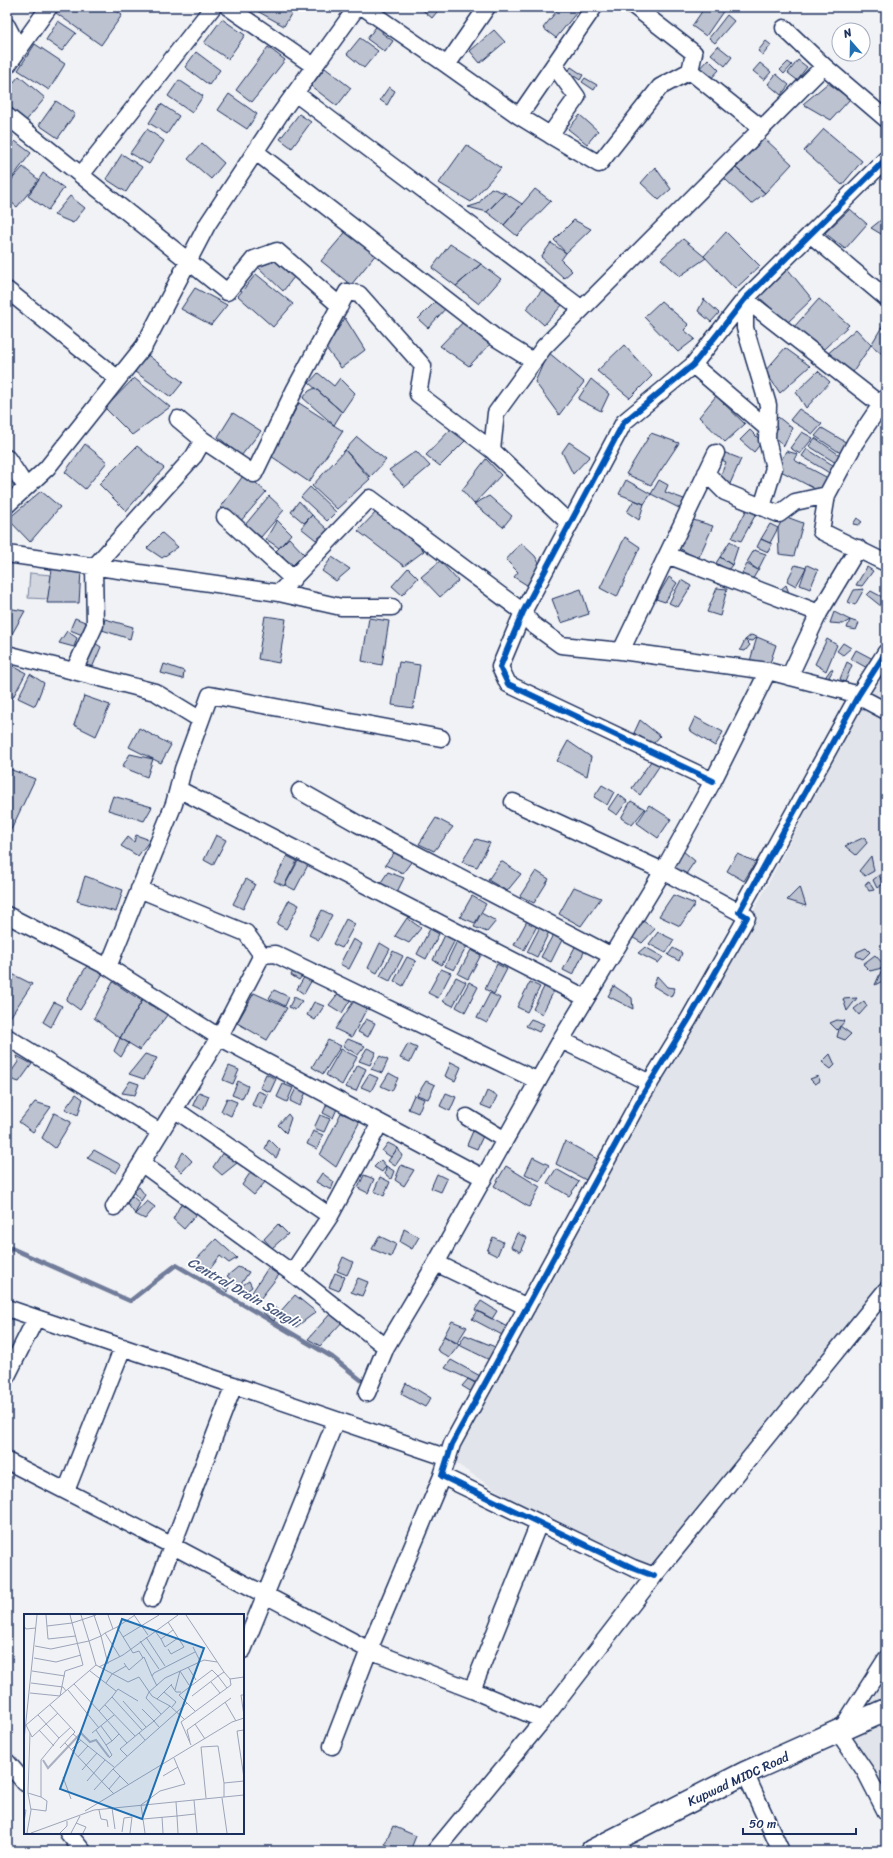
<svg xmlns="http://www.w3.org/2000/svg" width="893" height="1858" viewBox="0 0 893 1858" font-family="Sriracha,sans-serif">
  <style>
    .built { fill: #e1e4ea }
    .green { fill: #d2d6df; stroke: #76829e }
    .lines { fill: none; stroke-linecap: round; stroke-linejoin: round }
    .stream { stroke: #707c9a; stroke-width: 4.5 }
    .building { fill: #bcc2d0; stroke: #1b2f5e }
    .street-casing { stroke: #1b2f5e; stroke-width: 19 }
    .primary-casing { stroke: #1b2f5e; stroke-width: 25 }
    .street { stroke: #fff; stroke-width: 16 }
    .primary { stroke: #fff; stroke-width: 22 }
    .cycleway-casing { stroke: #fff; stroke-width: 8 }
    .cycleway { stroke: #0057b8; stroke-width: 6 }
    .labels { text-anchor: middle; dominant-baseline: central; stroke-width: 3.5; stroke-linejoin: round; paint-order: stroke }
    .street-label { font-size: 13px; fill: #1b2f5e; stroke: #fff }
    .water-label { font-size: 14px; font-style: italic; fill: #4c5c81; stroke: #fff }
    .inset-river { fill: none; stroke: #a8b0c2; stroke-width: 2 }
    .inset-road { fill: none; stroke: #9ba4b9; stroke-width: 1 }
    .view { fill: #1f6fb2; fill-opacity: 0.15; stroke: #1f6fb2; stroke-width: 2 }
    .inset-edge { fill: none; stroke: #1b2f5e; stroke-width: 2 }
  </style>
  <rect width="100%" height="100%" fill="#f1f2f5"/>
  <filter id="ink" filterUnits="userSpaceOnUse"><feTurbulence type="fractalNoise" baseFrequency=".025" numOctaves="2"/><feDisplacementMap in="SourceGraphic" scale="8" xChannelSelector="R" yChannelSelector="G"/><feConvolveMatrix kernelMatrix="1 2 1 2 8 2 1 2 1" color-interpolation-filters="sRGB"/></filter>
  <g filter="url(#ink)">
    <path class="built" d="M886,658V1297L654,1576L560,1533L448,1458L749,920Z
      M886,1656V1812L839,1733Z"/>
    <path class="green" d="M30,573L51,575L48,599L28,598Z"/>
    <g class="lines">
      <path class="stream" d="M7,1254L11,1248L130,1301L176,1265L332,1357L361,1380"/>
    </g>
    <path class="building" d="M61,7H111L122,15L101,45L56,13Z
      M250,7H295L284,26Z
      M419,7H441L432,18Z
      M560,7H581L556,38L543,28Z
      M705,7H719L724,10L706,36L692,26Z
      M727,15L734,21L715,43L709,38Z
      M222,19L245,35L228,59L204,43Z
      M58,21L76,33L62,51L46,40Z
      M378,24L383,27L382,33L393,41L385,52L367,39Z
      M494,30L505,42L480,63L470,51Z
      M360,38L378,51L364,68L347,54Z
      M766,41L771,45L763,55L758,51Z
      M35,44L65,64L49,90L18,70Z
      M718,46L732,57L725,66L711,54Z
      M268,47L285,60L252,102L236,90Z
      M196,52L220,70L209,85L185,67Z
      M708,59L719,70L709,81L698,70Z
      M798,60L807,67L797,80L788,73Z
      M788,62L792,65L784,74L780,70Z
      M760,63L771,72L764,80L753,71Z
      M571,67L583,75L580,80L568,72Z
      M325,68L351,88L337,106L311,86Z
      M776,74L789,85L781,95L768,84Z
      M19,76L45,98L25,122L7,108V90Z
      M585,78L597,85L594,90L582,82Z
      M179,80L203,96L192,113L168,96Z
      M828,83L850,99L831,120L803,104Z
      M389,87L395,91L387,105L380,100Z
      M229,94L257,114L247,129L218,110Z
      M56,101L75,114L58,138L39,125Z
      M161,104L179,116L167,134L149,123Z
      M299,114L311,122L292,148L280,139Z
      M580,115L598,131L587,144L568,129Z
      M147,129L164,141L149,164L130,153Z
      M824,129L862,161L842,185L804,151Z
      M7,131L13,136L7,143Z
      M764,138L792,164L765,193L736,168Z
      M15,141L31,153L9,182L7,181V151Z
      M202,143L224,163L211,179L188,159Z
      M466,145L501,168L471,202L439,183Z
      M122,154L142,167L126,192L106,179Z
      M23,167L39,180L17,207L7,199V185Z
      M655,167L671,189L659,200L641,183Z
      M736,168L765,193L751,204L724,178Z
      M43,173L64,188L48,210L28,196Z
      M491,188L505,193L487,212L468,207L478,204Z
      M535,189L551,201L517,236L504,225Z
      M505,193L522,204L504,225L487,212Z
      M70,196L85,208L73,223L54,215Z
      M850,209L867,224L845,249L825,233Z
      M886,216V237L871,228Z
      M574,220L591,229L566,253L554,240Z
      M349,228L381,248L351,285L321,261Z
      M726,232L760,266L735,289L704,256Z
      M683,239L706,258L680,276L661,259Z
      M551,243L566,253L561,260L572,271L564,278L541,257Z
      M450,244L481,264L456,286L432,268Z
      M277,251L298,272L283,291L258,267Z
      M481,264L501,279L479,304L456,286Z
      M786,267L812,299L787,323L759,297Z
      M256,274L293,304L273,327L238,296Z
      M195,288L227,305L211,325L181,309Z
      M543,289L564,303L544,325L526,309Z
      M704,299L719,313L711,322L698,311Z
      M819,299L849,325L822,351L794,327Z
      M436,301L446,308L428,328L418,319Z
      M661,301L689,325L684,330L695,339L678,352L644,317Z
      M468,317L496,338L469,366L440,346Z
      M345,318L365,350L341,368L326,348Z
      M886,320V357L871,345Z
      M856,329L871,345L851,375L825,356Z
      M624,345L652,376L630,398L597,371Z
      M785,348L810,366L780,393L765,371Z
      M548,352L584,382L559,415L535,382Z
      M145,353L183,382L171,397L135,372Z
      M818,371L830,382L806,408L796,392Z
      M318,373L334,386L340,378L355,393L342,412L309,383Z
      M134,378L170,407L132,435L105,408Z
      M591,379L609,394L601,411L578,399Z
      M315,388L342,412L334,425L303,398L309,391Z
      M716,396L745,424L725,442L699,417Z
      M299,403L343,431L309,482L271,456Z
      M799,409L822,424L813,434L790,420Z
      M233,413L261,431L241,456L218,437Z
      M778,417L792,428L784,446L769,432Z
      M822,428L849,444L842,454L815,436Z
      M451,429L467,439L440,466L426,455Z
      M750,430L762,442L754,452L740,440Z
      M802,432L813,438L800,454L790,448Z
      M651,433L679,443L651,485L626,474Z
      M357,437L386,460L370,477L345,450Z
      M815,438L841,456L836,463L809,446Z
      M569,442L590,456L573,474L562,452Z
      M85,444L107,462L85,489L65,472Z
      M137,446L164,468L126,511L99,484Z
      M807,449L836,467L831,474L802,456Z
      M345,450L370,479L337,509L312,486Z
      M416,451L430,466L405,487L389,470Z
      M786,451L797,454L794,460L828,478L819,491L777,469Z
      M723,452L741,459L729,486L718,482L726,462L719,459Z
      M486,459L501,475L474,504L462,490Z
      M245,473L266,492L239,523L221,507Z
      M626,480L651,494L644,504L619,494Z
      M659,480L668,485L665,492L684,499L681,509L651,494Z
      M310,487L336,512L327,521L301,497Z
      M41,491L60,507L30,542L8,519Z
      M269,496L284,510L261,537L245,525Z
      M489,496L512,516L503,527L474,504Z
      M634,500L644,504L639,520L627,512Z
      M299,501L312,515L304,523L291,512Z
      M379,509L424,551L404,566L358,531Z
      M747,509L756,514L741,541L732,538Z
      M312,515L328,530L316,540L301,528Z
      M784,516L803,523L794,556L779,554L778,528Z
      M857,518L862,522L858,525L853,524Z
      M690,519L713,526L698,559L679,548Z
      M277,520L291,534L279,548L266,539Z
      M770,524L778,528L770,543L761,539Z
      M162,533L178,547L162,558L147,548Z
      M625,537L640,547L617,597L600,588Z
      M289,538L304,554L293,565L276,551Z
      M761,539L772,544L768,552L757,547Z
      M730,541L738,547L732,565L720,557Z
      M521,543L535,556L544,572L530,587L514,577L518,572L506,560Z
      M754,550L766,554L758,570L747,562Z
      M332,557L350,569L336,581L322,571Z
      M720,557L732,565L728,570L716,563Z
      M440,561L458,581L440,597L421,577Z
      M747,564L758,570L751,582L740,577Z
      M795,565L806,568L796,586L787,581Z
      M807,565L818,570L810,589L800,585Z
      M867,567L873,571L862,586L856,585Z
      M408,568L418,578L402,595L392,586Z
      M52,569L81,571L79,603H47Z
      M669,577L677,583L665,602L656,599Z
      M681,580L691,586L678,607L669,603Z
      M786,585L789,593L785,596L779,591Z
      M717,588L727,589L720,616L707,612Z
      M581,589L589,614L561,623L552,599Z
      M864,589L855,605L848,602L854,590Z
      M871,591L886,599V603L882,607L867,595Z
      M7,608L25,611L8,641L7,640Z
      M834,612L850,620L843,624L830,623Z
      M265,616L286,619L279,663L258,659Z
      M75,618L90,624L85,636L70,630Z
      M369,618L389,621L382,665L362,661Z
      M105,619L133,627L130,639L102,630Z
      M850,620L859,623L856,630L847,628Z
      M67,631L77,638L74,647L59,643Z
      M751,635L757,637L753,641L745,640Z
      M757,637L776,645L769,666L750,661Z
      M827,639L837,645L826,671L815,664Z
      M745,640L750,645L745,651L740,650Z
      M92,641L101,647L92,668L83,664Z
      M843,643L851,648L843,655L837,651Z
      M856,650L873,659L869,669L851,659Z
      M399,662L420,665L413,708L392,705Z
      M847,662L852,665L845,682L840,679Z
      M7,663L26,673L12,699L7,696Z
      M164,664L184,671L183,679L161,673Z
      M831,669L833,670L829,677L833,680L824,679Z
      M30,674L44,683L35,706L18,698Z
      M84,696L110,705L96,736L74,725Z
      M695,717L723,732L715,746L689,730Z
      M640,720L660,736L653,744L634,733Z
      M139,728L171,745L161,763L129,747Z
      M568,741L591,757L587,776L557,761Z
      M130,754L153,759L147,777L122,767Z
      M654,757L662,762L640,795L632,788Z
      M7,768L35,779L11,830L7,828Z
      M602,785L614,792L607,805L594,797Z
      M618,794L627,801L617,815L608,809Z
      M113,796L152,807L144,821L108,810Z
      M631,801L645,809L632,825L621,818Z
      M649,805L671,819L658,838L637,823Z
      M436,818L453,827L434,851L419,844Z
      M136,835L150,840L138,856L121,846L128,837L134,842Z
      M216,835L226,840L213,865L204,860Z
      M865,837L867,843L856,855L845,846Z
      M476,839L490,843L477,867L462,862Z
      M397,849L414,858L403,873L385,865Z
      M683,851L695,861L686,874L673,868Z
      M737,854L756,862L744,881L727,871Z
      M287,856L297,861L284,886L274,881Z
      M871,856L874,871L865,876L859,871Z
      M298,861L308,865L295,890L285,885Z
      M501,861L521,874L507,891L488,880Z
      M536,871L549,879L534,903L520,896Z
      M388,872L404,878L395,896L379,885Z
      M879,875L883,884L877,888L873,880Z
      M85,876L123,890L116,912L77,901Z
      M246,879L255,884L243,909L233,904Z
      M869,882L874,890L869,891L865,884Z
      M574,887L601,898L581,926L559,914Z
      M800,887L806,906L787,900Z
      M673,895L695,904L680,926L659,916Z
      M472,896L486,904L475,923L460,917Z
      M289,900L299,905L286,929L277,924Z
      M322,910L332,915L319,940L309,935Z
      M481,913L496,921L487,932L474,927Z
      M407,918L421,928L409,943L395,936Z
      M346,919L355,924L342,948L333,944Z
      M640,919L655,929L642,943L630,936Z
      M527,921L537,926L524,950L514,945Z
      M540,927L549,932L537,957L527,952Z
      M430,929L439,934L426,959L417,954Z
      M658,932L674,940L666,953L649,944Z
      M554,933L563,938L551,962L541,957Z
      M445,935L455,940L442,965L433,960Z
      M353,939L362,944L349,969L340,964Z
      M457,941L467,946L454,970L445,966Z
      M380,943L390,949L377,973L368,968Z
      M576,945L585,950L573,975L563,970Z
      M645,947L663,957L658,963L638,953Z
      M673,948L682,953L679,961L668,955Z
      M866,948L870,952L863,959L856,956L857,952Z
      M471,950L481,955L468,979L458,974Z
      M393,951L403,956L390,981L380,976Z
      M875,955L886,967L870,971L863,964Z
      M407,957L416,961L403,986L394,981Z
      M88,964L104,972L80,1010L66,1000Z
      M297,964L307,969L299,980L291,975Z
      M497,964L507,969L494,994L485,989Z
      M883,967L886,969V979L875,985Z
      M441,969L451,973L438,998L428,993Z
      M12,974L32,984L9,1019L7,1018V983Z
      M306,974L313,978L304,994L297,989Z
      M657,976L667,987L675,988L671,997L653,986Z
      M456,977L466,982L453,1006L443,1001Z
      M113,982L142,1001L120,1038L94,1018Z
      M469,982L478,987L465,1012L456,1007Z
      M530,982L540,987L527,1012L517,1007Z
      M545,985L555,989L542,1014L533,1009Z
      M614,986L632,998L633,1009L608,996Z
      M274,990L289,997L285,1006L269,998Z
      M340,991L352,997L342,1013L329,1005Z
      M254,993L287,1008L267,1040L237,1023Z
      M490,993L500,998L487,1023L477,1018Z
      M294,997L302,1001L295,1010L289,1007Z
      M857,998L847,1011L843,999Z
      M142,1001L168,1014L140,1050L120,1038Z
      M354,1001L367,1008L352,1037L335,1029Z
      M864,1001L867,1006L859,1015L854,1009Z
      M54,1002L62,1006L51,1027L43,1022Z
      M314,1002L324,1006L315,1020L307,1015Z
      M366,1019L375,1023L368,1037L358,1032Z
      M531,1019L544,1024L539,1032L526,1026Z
      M837,1020L845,1021L837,1030L830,1023Z
      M840,1026L851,1034L845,1040L837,1037Z
      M120,1038L129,1043L121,1057L114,1051Z
      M348,1039L365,1046L358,1055L343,1046Z
      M328,1040L341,1046L323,1074L312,1067Z
      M408,1044L417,1048L410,1062L400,1058Z
      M367,1048L376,1052L370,1065L359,1061Z
      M341,1049L357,1057L342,1085L326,1075Z
      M145,1054L157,1058L144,1079L129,1074Z
      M830,1054L835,1065L831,1069L822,1062Z
      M17,1056L32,1064L19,1082L7,1078L18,1062Z
      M380,1056L388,1060L382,1073L371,1069Z
      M451,1062L461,1067L455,1081L445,1076Z
      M358,1065L366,1069L356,1091L345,1087Z
      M229,1066L239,1070L233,1084L223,1080Z
      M389,1073L398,1078L392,1091L381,1086Z
      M266,1074L276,1079L270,1092L260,1088Z
      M369,1074L378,1078L371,1091L361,1087Z
      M818,1076L820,1081L815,1084L810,1079Z
      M130,1081L139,1084L135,1095L122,1093Z
      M238,1081L248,1086L242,1099L232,1095Z
      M426,1081L435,1085L428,1099L417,1095Z
      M283,1084L293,1088L287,1102L277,1097Z
      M296,1088L306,1092L300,1106L290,1101Z
      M258,1091L268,1095L262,1109L252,1105Z
      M487,1091L497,1096L491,1109L481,1105Z
      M199,1092L209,1096L203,1110L193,1105Z
      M446,1093L456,1097L450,1111L440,1106Z
      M76,1094L83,1099L78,1115L65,1109Z
      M414,1095L424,1099L418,1113L408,1109Z
      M227,1098L237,1102L231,1116L221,1111Z
      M329,1099L339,1104L333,1118L323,1113Z
      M35,1102L51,1107L33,1132L19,1122Z
      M54,1113L71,1122L55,1148L42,1138Z
      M341,1113L360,1121L336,1167L320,1155Z
      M288,1114L291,1118L286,1133L278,1125Z
      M320,1115L330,1119L324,1132L314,1128Z
      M313,1131L323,1135L317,1149L307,1144Z
      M473,1131L483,1136L477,1149L467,1145Z
      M269,1139L280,1150L276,1158L265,1149Z
      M565,1141L599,1160L586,1180L556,1164Z
      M388,1143L398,1148L391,1157L382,1151Z
      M398,1148L402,1156L395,1166L388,1161Z
      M94,1150L121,1165L116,1173L87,1158Z
      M183,1152L192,1161L182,1172L175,1166Z
      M223,1152L237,1163L222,1175L213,1167Z
      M533,1157L549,1165L540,1181L525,1174Z
      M381,1160L386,1166L382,1172L374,1167Z
      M401,1165L414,1170L404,1186L395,1180Z
      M386,1166L394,1171L391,1179L385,1174Z
      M506,1166L540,1187L529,1207L494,1186Z
      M556,1169L579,1182L569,1196L547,1183Z
      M252,1170L266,1181L254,1195L242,1185Z
      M322,1173L334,1182L331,1190L316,1182Z
      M437,1174L447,1179L441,1192L431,1188Z
      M364,1175L374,1179L368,1193L358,1188Z
      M380,1177L390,1182L384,1196L374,1191Z
      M139,1187L145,1195L141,1201L133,1192Z
      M132,1196L140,1203L135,1214L127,1203Z
      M147,1201L155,1207L145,1219L135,1214Z
      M182,1202L197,1214L184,1229L173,1219Z
      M278,1224L288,1234L272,1248L264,1239Z
      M404,1229L419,1237L412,1249L400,1242Z
      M517,1233L527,1238L521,1252L511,1247Z
      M379,1236L396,1244L391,1257L372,1249Z
      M493,1237L503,1242L497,1256L487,1251Z
      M216,1239L237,1258L229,1263L220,1256L207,1273L194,1262Z
      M343,1257L353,1262L347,1275L337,1271Z
      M238,1267L249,1272L239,1287L227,1276Z
      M268,1268L279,1275L260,1299L251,1294Z
      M335,1273L345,1277L339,1291L329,1287Z
      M223,1278L229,1283L228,1292L219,1284Z
      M358,1278L368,1282L362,1296L351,1292Z
      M249,1281L252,1287L244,1293L235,1290Z
      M295,1295L316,1312L296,1327L279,1313Z
      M481,1301L497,1311L492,1319L475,1310Z
      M267,1304L279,1310L274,1321L262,1312Z
      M478,1311L509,1328L504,1336L472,1319Z
      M331,1313L344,1320L320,1346L308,1339Z
      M452,1321L467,1327L457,1343L444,1336Z
      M465,1335L503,1350L496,1363L459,1345Z
      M444,1336L459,1345L449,1358L437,1350Z
      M451,1360L482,1377L479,1384L445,1368Z
      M468,1379L480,1386L475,1394L462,1386Z
      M406,1383L431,1398L425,1407L401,1394Z
      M393,1826L416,1836L410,1851H402L385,1844Z"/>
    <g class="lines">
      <defs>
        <path id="street" d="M228,7L314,66
          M363,7L447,65L487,7
          M7,26L19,49
          M784,28L824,66L886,119
          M447,65L519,116L594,7
          M7,66L49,7
          M690,71L761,128
          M295,93L582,309
          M7,116L227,292L254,259L277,251L340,306
          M519,116L550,135L577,97L554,65
          M550,135L599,164L660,87L690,71L694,53L635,7
          M256,152L496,338L533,361
          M81,175L213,7
          M810,234L886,298
          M7,290L118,379
          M693,365L768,429
          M886,397L855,443L827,495L821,531L886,563
          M203,440L254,474L295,389L347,292L359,294L423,366L418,394L492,450
          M716,453L621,651L768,671
          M7,458L26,487
          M706,473L725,492L779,514L795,502L827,495
          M7,505L47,468L144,346L207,225L280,114L357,7
          M762,507L774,468L767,440L768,405L745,328V299L881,405
          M225,517L293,579
          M570,524L492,450L496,413L544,347L824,66
          M7,554L279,593L370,498L523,612L532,624L561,645L621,651
          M667,555L819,613L789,677
          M279,593L341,607H392
          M819,613L858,548
          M7,654L155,692L201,720
          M74,671L95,625L94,567L194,456L203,440L178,419
          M441,738L210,695L183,769L178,789L586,998
          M713,781L508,684L500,667L523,612L624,422L693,365L745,299L886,159
          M178,789L174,804L108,967L219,1037L484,1178
          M300,791L358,824L612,956
          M513,802L663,871L561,1040L650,1083
          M139,889L246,933L262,955
          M739,912L663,871L713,781L768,671L852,693L886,711
          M7,915L108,967
          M262,955L275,954L538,1081
          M7,1037L160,1132
          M174,1109L330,1216L380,1123
          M467,1117L505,1140
          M141,1163L292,1273
          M114,1207L221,1034L262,955
          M330,1216L292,1273L386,1347L367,1393
          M527,1307L436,1263L561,1040
          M7,1308L448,1458
          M386,1347L436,1263
          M7,1376L36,1318
          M7,1461L173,1546L369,1650L472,1690
          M66,1491L123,1347
          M539,1523L472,1690L543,1720
          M654,1576L633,1568L442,1476L452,1444L643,1094L689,1019L747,917L739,912L858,696L886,652
          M152,1599L234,1385
          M243,1650L336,1420
          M886,1659L839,1733L865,1771L886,1812
          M332,1746L369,1650L442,1476
          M7,1762L25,1783
          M745,1773L781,1851
          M68,1833L83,1851
          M435,1851L543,1720L654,1576L886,1290"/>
        <path id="primary" d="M592,1851L745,1773L886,1710"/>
      </defs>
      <use href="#street" class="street-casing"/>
      <use href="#primary" class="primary-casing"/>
      <use href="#street" class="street"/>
      <use href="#primary" class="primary"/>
      <defs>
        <path id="cycleway" d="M713,781L508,684L500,667L523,612L624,422L693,365L745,299L886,159
          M654,1576L633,1568L442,1476L452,1444L643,1094L689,1019L747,917L739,912L858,696L886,652"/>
      </defs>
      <use href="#cycleway" class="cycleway-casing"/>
      <use href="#cycleway" class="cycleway"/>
    </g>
  </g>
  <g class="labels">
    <g class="street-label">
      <text transform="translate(738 1779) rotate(-25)">Kupwad MIDC Road</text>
    </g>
    <g class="water-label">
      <text transform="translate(243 1292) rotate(30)">Central Drain Sangli</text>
    </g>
  </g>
  <g transform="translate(24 1614)">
    <rect width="220" height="220" fill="#f1f2f5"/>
    <path class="inset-river" d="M19,146L24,154L57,119L66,128L72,126L85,143"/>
    <path class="inset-road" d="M22,1L24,25L52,22M70,1L77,22L65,27L72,51L104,68L115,63L128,82L133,85M84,1L89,15M110,1L124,21M162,1L200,58L206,65L220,63M0,12L2,15L12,14M23,12L48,9L72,1M93,13L111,1M131,17L137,25L149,16M81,19L77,22L84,50M99,23L135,1M122,23L141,52M137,25L141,33L154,24M116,27L135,55M11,32L27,35L65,27L57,1M169,33L176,47M144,35L147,40L160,33L144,8M96,43L81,19L93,13L109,39L115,37L119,44M10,44L32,48L57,41M102,52L105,56L120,43L128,62M75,53L99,41L154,1M164,53L172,66M8,57L41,62M66,57L92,77M200,58L194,62L203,74M187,68L196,79M7,69L39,73L42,77M82,69L88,60L102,52L100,49M50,70L75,97M147,71L152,78H157M133,72L128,62L130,59L171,38M44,76L75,114M151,76L156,57L165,71M140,78L152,88L148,93M6,79L36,82L41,57L59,51L46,1M220,81H217L220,102M168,82L194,62L188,56L155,81L171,97M88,83L75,97L103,129M99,87L122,113M114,87L94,75L88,83L118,116M201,88L212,107M26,91L51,118L49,120M81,91L111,122M146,92L133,85L148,70M118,95L130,107L115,119L121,126M34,99L8,123L2,111L72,51M137,100L122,84L125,78L141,64L180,46L193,48M171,110L181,125M77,112L88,127L95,120M135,113L130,107L146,92L160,105M15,116L30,132M72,116L82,131M68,119L90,101M35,124L47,113M0,126L13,1M166,128L163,116L207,84M41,129L85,175M167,131L157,108L207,71L206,65M36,134L49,120L90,153M47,136L57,126M103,142L96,135L115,119M54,143L64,132M85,144L88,141L82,131L88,127M150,144L161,170L136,177L117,191L119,205L153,202L152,188M58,156L73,139M139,162L154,153M39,163L47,185M220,164L213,117L220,116M63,167L81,146M105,171L89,155L163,89M70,176L89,155M4,179L17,183V146L35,124L14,101M90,180L85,175L96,162M200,183V169L220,167M182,184L177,133L194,132L200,169M198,184L203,219M170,186L173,219M88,194L91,215M7,195L22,197L23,187L17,183M0,196H2L0,208M75,196L77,205L83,206L84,213M61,197L208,108L220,104M138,203L139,219M119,205L121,219M52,209L62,213L59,219M98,218L100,204L108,203L106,219M3,219L7,196L4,179L6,119M7,219L70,196L220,181M36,219L43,212V207M47,219L56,202M154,219L153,202L171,200"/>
    <path class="view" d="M98,5L180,34L118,205L36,175Z"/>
    <rect width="220" height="220" class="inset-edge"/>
  </g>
  <rect width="893" height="1858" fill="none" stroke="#fff" stroke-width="24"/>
  <rect x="12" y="12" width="869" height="1834" fill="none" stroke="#1b2f5e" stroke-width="1.5" filter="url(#ink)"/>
  <g transform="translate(851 42) rotate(340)"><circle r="19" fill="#ffffff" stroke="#a4acbf"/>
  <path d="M0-3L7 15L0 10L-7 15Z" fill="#1f6fb2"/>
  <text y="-6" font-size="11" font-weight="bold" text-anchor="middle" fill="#1b2f5e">N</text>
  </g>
  <path d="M743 1828v6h113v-6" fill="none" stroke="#1b2f5e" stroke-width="2"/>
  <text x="749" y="1828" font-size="12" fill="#1b2f5e" stroke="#ffffff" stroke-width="3" paint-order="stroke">50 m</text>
</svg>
